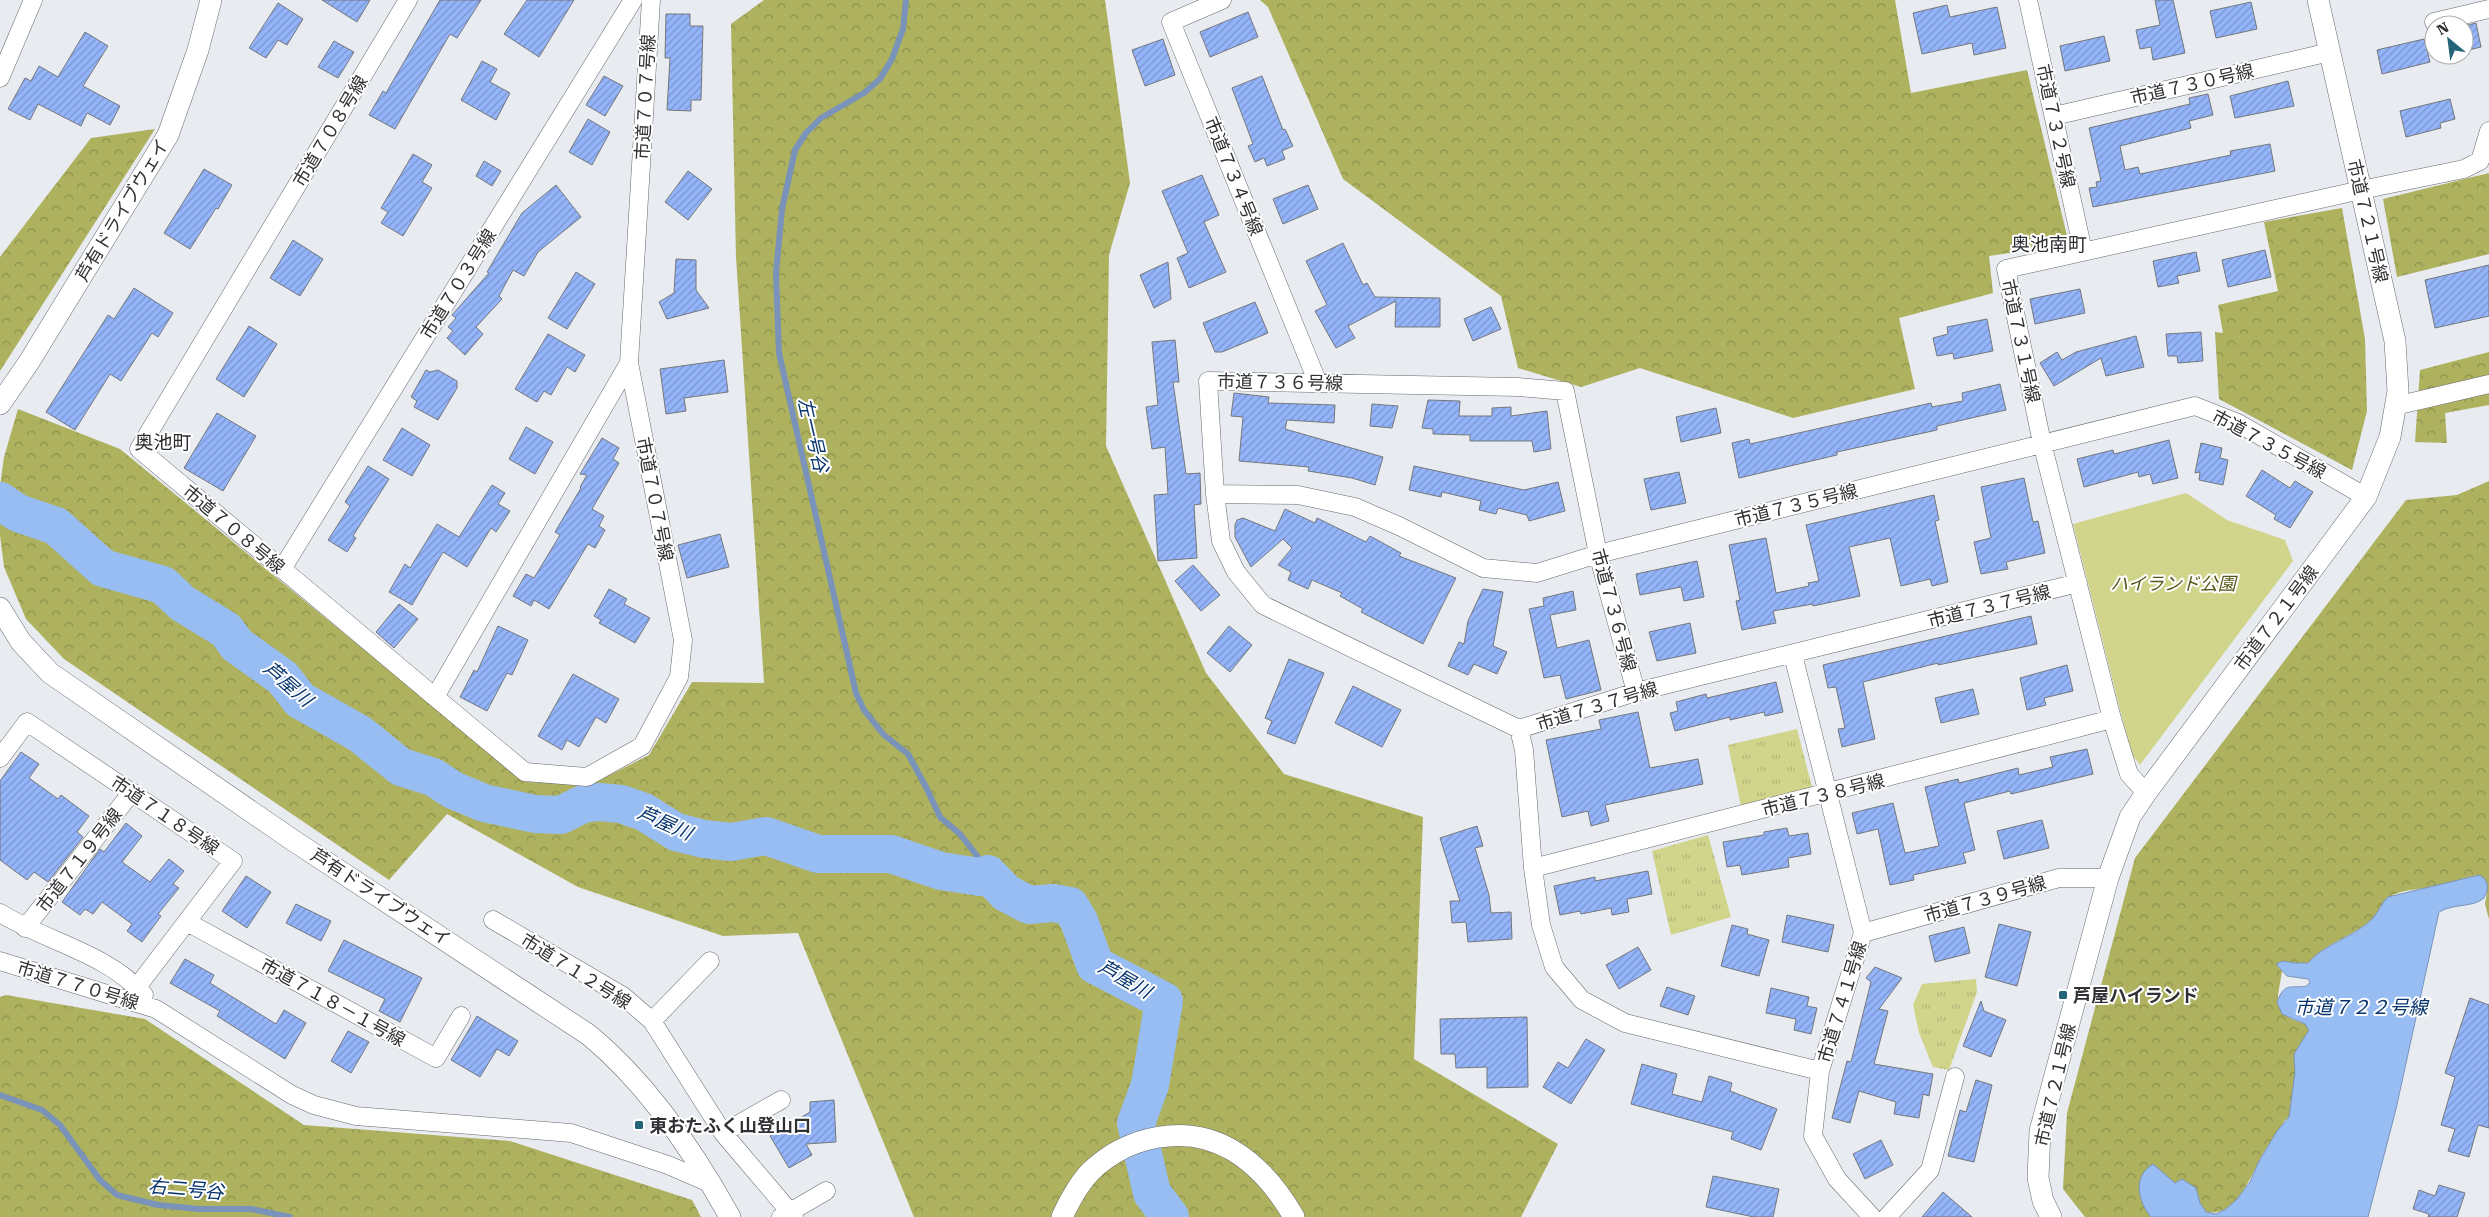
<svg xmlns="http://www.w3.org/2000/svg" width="2489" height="1217" viewBox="0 0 2489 1217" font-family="'Roboto Serif','Noto Sans JP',serif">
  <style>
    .grass { fill: url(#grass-tufts) }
    .forest { fill: url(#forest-crowns) }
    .park { fill: #d1d58b }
    .water { fill: #98bdf3; stroke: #7993ba }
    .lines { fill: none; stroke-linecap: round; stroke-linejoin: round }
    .stream { stroke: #7993ba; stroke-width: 6 }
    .river { stroke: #98bdf3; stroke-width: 38 }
    .building { fill: url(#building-hatch); stroke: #74777c }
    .minor-casing { stroke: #67696e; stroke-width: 19 }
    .tertiary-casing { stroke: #67696e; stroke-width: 22 }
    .minor { stroke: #fff; stroke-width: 18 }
    .tertiary { stroke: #fff; stroke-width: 21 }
    .poi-dot { fill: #236478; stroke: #fff; stroke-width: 2 }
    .labels { text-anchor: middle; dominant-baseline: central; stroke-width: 4; stroke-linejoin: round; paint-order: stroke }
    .street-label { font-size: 18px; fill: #303134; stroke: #fff }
    .park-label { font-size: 18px; font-style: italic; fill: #555719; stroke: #fff }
    .poi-label { font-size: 18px; font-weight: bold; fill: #303134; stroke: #fff; text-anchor: start }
    .neighbourhood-label { font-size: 19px; fill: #2a2c30; stroke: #fff }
    .water-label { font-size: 19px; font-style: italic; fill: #08346e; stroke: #fff }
  </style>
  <defs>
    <pattern id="grass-tufts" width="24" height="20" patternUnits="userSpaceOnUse" patternTransform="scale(1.25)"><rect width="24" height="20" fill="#d1d58b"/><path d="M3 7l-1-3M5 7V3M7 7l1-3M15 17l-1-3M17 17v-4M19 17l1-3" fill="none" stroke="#b4b779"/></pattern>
    <pattern id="forest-crowns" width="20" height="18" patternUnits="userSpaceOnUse" patternTransform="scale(1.25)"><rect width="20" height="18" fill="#aeb15d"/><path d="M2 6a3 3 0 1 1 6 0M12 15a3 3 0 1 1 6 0" fill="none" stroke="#8e914e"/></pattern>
    <pattern id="building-hatch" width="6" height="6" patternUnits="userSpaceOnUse" patternTransform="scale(1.25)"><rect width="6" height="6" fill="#94b5fb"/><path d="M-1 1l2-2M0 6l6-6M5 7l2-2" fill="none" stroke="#7994cc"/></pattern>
  </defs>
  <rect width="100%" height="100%" fill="#e8ebf0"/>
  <path class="grass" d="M1797,729L1812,787L1741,806L1728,745Z
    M1708,835L1731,917L1671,935L1652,851Z
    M1976,979L1977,992L1949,1070L1933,1067L1919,1033L1913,1005L1922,984Z"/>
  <path class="forest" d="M764,0H1105L1130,183L1109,255L1106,446L1206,673L1284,774L1423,817L1414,1059L1558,1144L1521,1217H914L798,933L723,936L578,887L447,814L389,880L64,659L26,619L4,567L0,535V486L4,457L18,409L120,449L525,782L592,784L649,755L692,682L764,683L736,257L731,24Z
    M1260,0H1895L1911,93L2027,70L2069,244L1989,256L1993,293L1899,318L1915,389L1793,418L1640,368L1581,387L1518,368L1501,296L1343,179L1268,7Z
    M155,129L0,371V257L91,138Z
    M2489,173V254L2397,277L2383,199Z
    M2342,208L2365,339L2367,411L2352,470L2219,399L2215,332L2223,333L2218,305L2278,291L2264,222Z
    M2489,352V405L2445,413L2447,443L2415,442L2420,370Z
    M2489,481V919L2485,904L2487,893L2478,875C2464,877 2452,883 2438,886C2424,889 2405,889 2393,895C2381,901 2380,912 2371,920C2351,937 2324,944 2308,963H2295L2283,961L2278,967L2282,971C2277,1004 2270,1013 2305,1024L2309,1030L2294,1054L2297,1091L2289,1117L2285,1120C2276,1134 2265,1148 2258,1163C2248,1183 2234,1217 2206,1212L2200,1203L2196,1188L2182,1179L2175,1183L2170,1180L2152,1217H2085L2063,1189L2067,1113L2135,858L2406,500L2457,495Z
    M6,995L145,1019L304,1125L510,1141L692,1200L701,1217H0V997Z"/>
  <path class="park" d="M2186,493L2227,520L2285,540L2293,561L2140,765L2131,753L2073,524Z"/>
  <path class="water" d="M2479,875C2489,879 2489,890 2484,898C2472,908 2455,903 2439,912L2396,1109L2368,1217H2151C2138,1202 2132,1176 2153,1164L2175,1183L2182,1179L2196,1188L2200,1203L2206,1212L2216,1214L2226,1209L2237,1199L2250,1182L2258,1163L2277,1131L2289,1117L2295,1072L2294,1054L2309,1030L2305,1024L2282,1014L2277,1002C2285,981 2291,989 2307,986L2310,982L2308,979L2287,976L2276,964L2283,961L2295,963H2308C2325,943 2353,938 2372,919C2379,912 2381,903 2388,897Z"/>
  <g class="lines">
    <path class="stream" d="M906,0L903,29L892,59L880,79L864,93L821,118L806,133L795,150L782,209L776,273L779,353L856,693L864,710L884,735L908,754L926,787L940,817L960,834L985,866L988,874
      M0,1095L42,1110L60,1125L100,1180L117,1195L158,1205L199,1209H251L290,1217"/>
    <path class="river" d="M0,501L18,513L56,526L103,568L163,585L182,603L226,630L237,645L283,678L300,700L360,734L401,767L433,777L453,790L484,803L535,814L561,815L583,804L599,802L621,804L644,812L676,832L704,839L731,842L766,836L818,854H891L941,871L980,877L988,874L1006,893L1029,905L1053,903L1070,906L1079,921L1095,965L1164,1001L1150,1085L1136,1123L1152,1193L1170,1217"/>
  </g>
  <path class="building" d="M322,0H370L357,22Z
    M440,0H481L457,38L450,34L395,129L369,115L383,91L386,93Z
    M527,0H574L539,57L504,34Z
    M2155,0H2173L2185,53L2153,60L2151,47L2140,49L2136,30L2160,25Z
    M2251,2L2257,29L2216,38L2210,11Z
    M278,3L303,19L287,45L278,40L266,58L249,48Z
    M1947,5L1950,17L1997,7L2006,48L1974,55L1972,43L1922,54L1913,13Z
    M1248,12L1258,37L1210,57L1200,32Z
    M666,14H690V26H703L701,100H691V111L667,110L670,58H665Z
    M2476,23L2481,47L2464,51V26Z
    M85,32L108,46L83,86L120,106L110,125L87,113L81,126L38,104L30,120L8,109L25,78L31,81L39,66L58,77Z
    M2104,36L2110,61L2065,71L2060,46Z
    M1163,39L1175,75L1145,86L1132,50Z
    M2424,39L2430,62L2382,74L2377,50Z
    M334,41L354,52L338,78L318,67Z
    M482,61L497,69L490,82L510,93L496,120L461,100Z
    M604,76L623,86L605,116L586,105Z
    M1262,76L1283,130L1285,129L1293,146L1282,151L1285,159L1267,166L1264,158L1255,162L1248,146L1253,144L1232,88Z
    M2288,81L2294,106L2235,118L2230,96Z
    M2208,94L2213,115L2189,121L2191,128L2120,146L2125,170L2138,167L2140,174L2231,155L2230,151L2270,144L2275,171L2093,207L2089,188L2097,187L2096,182L2101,181L2089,128L2190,104L2189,98Z
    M2450,99L2455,119L2440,123L2441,128L2406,137L2400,111Z
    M588,119L610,132L592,165L569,152Z
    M413,154L432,165L422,182L432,188L403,236L381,223L388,212L381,208Z
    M484,161L501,171L492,186L476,176Z
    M204,169L232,185L218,209L216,208L190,249L164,233Z
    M688,171L712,189L688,220L665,202Z
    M1202,175L1219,215L1204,222L1226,272L1189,288L1177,258L1188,253L1162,191Z
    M556,185L581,217L538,252L524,276L513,270L499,296L502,299L476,327L483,334L465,355L447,338L453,331L448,327L456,318L452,315L489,273L487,272L522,213Z
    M1308,185L1318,209L1283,224L1273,199Z
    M293,240L323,259L300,296L270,278Z
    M1343,243L1363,285L1367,283L1375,297L1440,298V327H1395L1396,301L1348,326L1355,338L1336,348L1315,311L1327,305L1306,261Z
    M2265,250L2271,277L2228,287L2222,260Z
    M2196,252L2200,271L2177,276L2179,283L2158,287L2153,261Z
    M676,259L696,260V290L709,308L667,319L659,302L674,293Z
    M1168,262L1171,299L1154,308L1140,275Z
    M2489,265V316L2435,328L2425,280Z
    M576,272L595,284L567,329L548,318Z
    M134,288L173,313L158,337L152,333L121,381L110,374L75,430L46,412L108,315L114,319Z
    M2080,289L2085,313L2035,324L2030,299Z
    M1255,302L1268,333L1222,352H1215L1203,323Z
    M1491,307L1501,329L1473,341L1464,319Z
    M1987,319L1993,351L1954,359L1953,353L1937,356L1933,338L1948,334L1947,327Z
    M249,326L277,344L244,397L216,379Z
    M2201,332L2203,361L2178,363L2177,356H2168L2166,334Z
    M548,334L585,355L575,372L567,367L551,395L544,391L537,402L515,389Z
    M2136,336L2144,367L2106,376L2101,358L2054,386L2040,363L2057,352L2062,360L2076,352Z
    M1175,340L1179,382H1173L1186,474L1200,473L1201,504L1194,505L1197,558L1158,561L1154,495L1168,494L1165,447L1152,449L1146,407L1158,405L1152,342Z
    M724,360L728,392L684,398L686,411L666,414L660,369Z
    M426,370L430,372L438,370L457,381V388L438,420L414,407L417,401L411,397Z
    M2000,384L2006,410L1937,426V430L1837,452V455L1739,478L1732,443L1749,439L1750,444L1931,403L1932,407L1963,401L1962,393Z
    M1234,393L1269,397L1268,403L1335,405L1334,423L1287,420L1285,429L1383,457L1375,485L1352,478L1308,471L1309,467L1239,461L1243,417L1231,416Z
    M1428,400L1460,401L1459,416H1492V408L1511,407V416L1547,411L1551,449L1534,452L1532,441H1470V435L1433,434V429L1422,428Z
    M1372,404L1398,406L1392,428L1370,426Z
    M1716,408L1721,433L1681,442L1676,417Z
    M217,413L256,436L223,491L184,468Z
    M526,427L553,442L535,474L509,459Z
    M402,428L430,445L412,476L383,460Z
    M602,438L619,448L613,459L619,463L592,509L604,516L599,526L605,530L595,548L588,544L549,609L534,600L531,606L513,596L526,574L534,578L560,535L555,532L581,488L580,487L587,475L580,474Z
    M2169,440L2178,478L2153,484L2150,474L2139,477L2138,472L2084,487L2077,459L2113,450L2114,454Z
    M2201,443L2222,448L2220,458L2228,460L2223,485L2199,480L2200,472L2195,473Z
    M368,466L389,479L353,536L356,538L347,552L328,540L350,506L345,502Z
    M1414,466L1524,490L1558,482L1565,511L1529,521L1527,515L1498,508L1496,514L1479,510L1481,501L1442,492L1441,497L1409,490Z
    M2262,470L2290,488L2295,481L2313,492L2290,528L2274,519L2276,515L2246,496Z
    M1679,472L1686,503L1651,510L1644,479Z
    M2024,478L2033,522L2038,521L2045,553L2006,562L2008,569L1981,574L1974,542L1991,538L1981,487Z
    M492,485L505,493L498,504L510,511L496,532L491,528L467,567L443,552L412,605L389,592L405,564L410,568L437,524L459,537Z
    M1934,495L1939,520L1935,521L1948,582L1932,586L1930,579L1901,586L1890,538L1849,547L1860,596L1813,606V604L1773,611L1776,623L1742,630L1736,601L1740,600L1729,545L1766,538L1776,593L1809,586L1808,583L1819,581L1806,525Z
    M1285,509L1315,523L1317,518L1366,542L1370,536L1401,553L1399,556L1456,578L1423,644L1361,612L1363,609L1340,596L1342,593L1312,580L1308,589L1288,580L1291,572L1278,565L1292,548L1283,539L1251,567L1235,537V525L1237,520L1243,518L1275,531Z
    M720,534L729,567L687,578L678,545Z
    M1697,561L1704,597L1684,601L1681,587L1640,595L1636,574Z
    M1193,565L1220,595L1201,611L1175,581Z
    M609,589L627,599L624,604L650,618L635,643L599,623L601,620L594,616Z
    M1483,589L1503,592L1493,646L1507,652L1497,674L1474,664L1468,675L1448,666L1459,642L1464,644L1468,621Z
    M1573,591L1576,610L1550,615L1557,648L1589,640L1601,690L1566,699L1560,675L1544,678L1529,609L1544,606L1543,598Z
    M399,604L418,619L394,648L376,632Z
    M2031,616L2037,644L1938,665V663L1863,682L1875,739L1842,747L1838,729L1845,728L1836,687L1828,688L1823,665Z
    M1690,623L1696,653L1657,661L1649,632Z
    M498,626L528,640L512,675L507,673L487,711L460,697L474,670L477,672Z
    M1229,626L1252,645L1230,672L1207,653Z
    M1289,659L1324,673L1295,744L1267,733L1272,721L1265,718Z
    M2067,665L2073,691L2044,698L2046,705L2027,710L2020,678Z
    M573,674L619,699L606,723L596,717L579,747L567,740L562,750L538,736Z
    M1776,682L1783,712L1765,716L1764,712L1730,720V717L1675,731L1670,713L1678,711L1676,702L1706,694L1707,698Z
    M1353,686L1401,710L1382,747L1335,723Z
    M1973,689L1979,714L1941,723L1935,698Z
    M1638,712L1650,768L1698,759L1703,784L1605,805L1609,821L1591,826L1588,811L1562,817L1546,740L1601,729L1599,720Z
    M2087,749L2093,774L2011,794L2010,791L1964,803L1975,850L1963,853L1966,863L1913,875L1914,880L1890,885L1878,829L1857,834L1852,813L1893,803L1905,853L1939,846L1925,787L1958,779L1959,783L2018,768L2019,775L2053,767L2050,757Z
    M21,752L39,764L29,778L58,799L61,795L89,816L77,832L83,837L48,882L34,872L27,880L0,860V781Z
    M2042,820L2049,848L2004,859L1997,831Z
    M126,823L142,836L122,862L150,882L169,859L184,871L173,884L179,888L158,914L161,916L142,942L127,931L132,924L102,902L93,914L85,909L80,915L62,902L100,849L104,852Z
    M1477,826L1483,846L1475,848L1489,895L1491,913L1511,912L1512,939L1468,942L1466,922L1452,923L1450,901H1460L1440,838Z
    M1787,828L1789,836L1808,833L1811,854L1788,858L1789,867L1742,875L1740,865L1727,867L1723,842L1764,835V832Z
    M1648,871L1652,894L1627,899L1629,912L1612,915L1611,908L1581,914L1580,911L1560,915L1554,886L1595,877V881Z
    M246,876L271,892L247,928L222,911Z
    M296,904L331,921L321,941L286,923Z
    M1787,915L1834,925L1828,952L1782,942Z
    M1999,924L2031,932L2017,986L1985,977Z
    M1732,925L1748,929L1747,934L1769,940L1759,976L1721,966Z
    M1964,927L1970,953L1935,962L1929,936Z
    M344,940L422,978L400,1022L379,1011L385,999L328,971Z
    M1638,947L1651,970L1619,989L1606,965Z
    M185,959L214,975L210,983L276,1024L284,1010L306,1023L285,1059L217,1016L220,1011L170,983Z
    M1875,967L1902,978L1879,1009L1888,1011L1874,1064L1933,1074L1929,1096L1923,1094L1919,1118L1894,1114L1896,1102L1859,1091L1850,1123L1832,1118L1847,1061L1851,1062L1871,982L1866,978Z
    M1667,987L1695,996L1688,1015L1660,1006Z
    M1771,988L1809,997L1807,1006L1817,1008L1811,1034L1794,1030L1796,1019L1766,1013Z
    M2470,998L2489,1005V1128L2478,1125L2469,1157L2448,1151L2455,1129L2441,1125L2455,1077L2445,1073Z
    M1981,1001L1984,1011L2006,1020L1991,1057L1963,1046Z
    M477,1016L518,1041L509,1056L497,1049L480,1077L451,1060Z
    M1527,1017L1528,1087L1487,1088V1067L1456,1068L1455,1054H1441L1440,1019Z
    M348,1031L369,1042L351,1073L331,1061Z
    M1586,1039L1605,1050L1571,1104L1543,1087L1558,1062L1568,1068Z
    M1642,1064L1677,1074L1672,1094L1702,1102L1709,1076L1732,1083L1730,1091L1777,1109L1761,1150L1731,1139L1733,1132L1631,1104Z
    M1976,1080L1992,1085L1974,1162L1948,1156L1960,1110L1966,1112Z
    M834,1100L836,1142L806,1144L812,1155L789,1168L770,1136L810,1112V1102Z
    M1881,1140L1893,1165L1865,1179L1853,1154Z
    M1713,1176L1779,1189L1773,1217H1754L1706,1207Z
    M2439,1185L2465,1193L2457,1217H2428L2429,1214L2413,1209L2419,1190L2435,1196Z
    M1943,1192L1972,1217H1922Z"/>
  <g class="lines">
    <defs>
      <path id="minor" d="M408,0L139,449L435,697L629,363
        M1222,0L1171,22L1318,383
        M2028,0L2083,251
        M2434,22L2489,9
        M0,78L33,0
        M2054,116L2330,52
        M2395,406L2489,384
        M1215,494L1298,495L1355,507L1399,526L1483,568L1537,573L1598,554L2195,406L2238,423L2366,497
        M282,569L633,0
        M1793,655L1863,933L1820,1071L1813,1136L1837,1179L1872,1217
        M435,697L525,772L587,777L642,746L679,677L683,640L629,363L651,0
        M1519,729L1263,605L1236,572L1221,541L1215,494L1208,381L1518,387L1565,391L1598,554L1636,692
        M0,758L27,722L233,861L137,987
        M2146,793L2129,774L2112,719L2042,443L2006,269L2361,190L2464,169L2480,161L2489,131
        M1533,868L2112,719
        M0,913C47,942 107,953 144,995
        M493,920L623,996L652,1021L723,1133L790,1212L781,1217
        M187,922L436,1058L461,1016
        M25,928L132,792
        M1863,933L2059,878H2108
        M0,961L156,1009L292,1095L314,1105L356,1116L571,1133L668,1165L712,1184
        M652,1021L710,961
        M1820,1071L1625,1023L1582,1000L1554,967L1541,925L1533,868L1524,750L1519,729L1636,692L2078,583
        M723,1133L781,1100
        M794,1217L790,1212L826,1191
        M1887,1217L1930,1170L1955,1077"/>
      <path id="tertiary" d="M0,404L29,362L168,135L198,50L211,0
        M0,608L21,642L50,673L291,839L589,1035C648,1084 693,1150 730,1217
        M1062,1217C1069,1202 1079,1183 1091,1171C1128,1136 1186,1123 1232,1150C1259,1166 1279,1191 1294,1217
        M2051,1217L2043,1201L2038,1178L2040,1131L2108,878L2130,817L2146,793L2366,497L2390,437L2398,391L2395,341L2318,0"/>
    </defs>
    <use href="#minor" class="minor-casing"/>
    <use href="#tertiary" class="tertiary-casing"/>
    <use href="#minor" class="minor"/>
    <use href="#tertiary" class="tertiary"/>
  </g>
  <g class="poi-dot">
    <rect x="2058" y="990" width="10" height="10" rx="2.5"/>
    <rect x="634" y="1120" width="10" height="10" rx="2.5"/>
  </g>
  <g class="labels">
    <g class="street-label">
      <text transform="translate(2192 84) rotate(-13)">市道７３０号線</text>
      <text transform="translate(645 97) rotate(-87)">市道７０７号線</text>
      <text transform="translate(2056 126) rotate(78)">市道７３２号線</text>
      <text transform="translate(330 131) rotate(-59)">市道７０８号線</text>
      <text transform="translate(1234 176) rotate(68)">市道７３４号線</text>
      <text transform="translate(122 210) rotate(-59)">芦有ドライブウェイ</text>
      <text transform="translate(2368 221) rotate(77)">市道７２１号線</text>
      <text transform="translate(458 284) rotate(-58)">市道７０３号線</text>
      <text transform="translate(2021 341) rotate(78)">市道７３１号線</text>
      <text transform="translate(1280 382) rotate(1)">市道７３６号線</text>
      <text transform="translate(2269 444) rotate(28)">市道７３５号線</text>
      <text transform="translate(655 499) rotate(79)">市道７０７号線</text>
      <text transform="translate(1796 505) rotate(-14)">市道７３５号線</text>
      <text transform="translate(234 529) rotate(40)">市道７０８号線</text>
      <text transform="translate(1989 606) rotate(-14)">市道７３７号線</text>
      <text transform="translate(1614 610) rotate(75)">市道７３６号線</text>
      <text transform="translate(2276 618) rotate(-53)">市道７２１号線</text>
      <text transform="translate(1597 706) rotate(-17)">市道７３７号線</text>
      <text transform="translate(1823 795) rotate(-14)">市道７３８号線</text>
      <text transform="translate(165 815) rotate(34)">市道７１８号線</text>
      <text transform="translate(79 860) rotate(-52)">市道７１９号線</text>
      <text transform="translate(381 897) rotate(33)">芦有ドライブウェイ</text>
      <text transform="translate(1985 899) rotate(-16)">市道７３９号線</text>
      <text transform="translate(576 971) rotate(32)">市道７１２号線</text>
      <text transform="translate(78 985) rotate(17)">市道７７０号線</text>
      <text transform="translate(333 1002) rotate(29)">市道７１８－１号線</text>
      <text transform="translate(1842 1002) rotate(-73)">市道７４１号線</text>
      <text transform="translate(2055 1085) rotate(-77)">市道７２１号線</text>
    </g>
    <g class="park-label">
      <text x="2173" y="583">ハイランド公園</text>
    </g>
    <g class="poi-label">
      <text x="2073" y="995">芦屋ハイランド</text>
      <text x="649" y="1125">東おたふく山登山口</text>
    </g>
    <g class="neighbourhood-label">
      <text x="2049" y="244">奥池南町</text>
      <text x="163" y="442">奥池町</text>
    </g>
    <g class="water-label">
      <text transform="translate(813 435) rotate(77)">左一号谷</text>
      <text transform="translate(288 684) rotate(41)">芦屋川</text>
      <text transform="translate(665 823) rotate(24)">芦屋川</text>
      <text transform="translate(1125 979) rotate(30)">芦屋川</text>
      <text x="2361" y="1007">市道７２２号線</text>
      <text transform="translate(186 1189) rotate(5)">右二号谷</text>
    </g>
  </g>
  <g transform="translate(2449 40) rotate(331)"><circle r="24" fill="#ffffff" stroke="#acadae"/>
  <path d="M0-4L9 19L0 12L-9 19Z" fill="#236478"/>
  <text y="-8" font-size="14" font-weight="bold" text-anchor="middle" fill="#303134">N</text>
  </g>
</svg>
